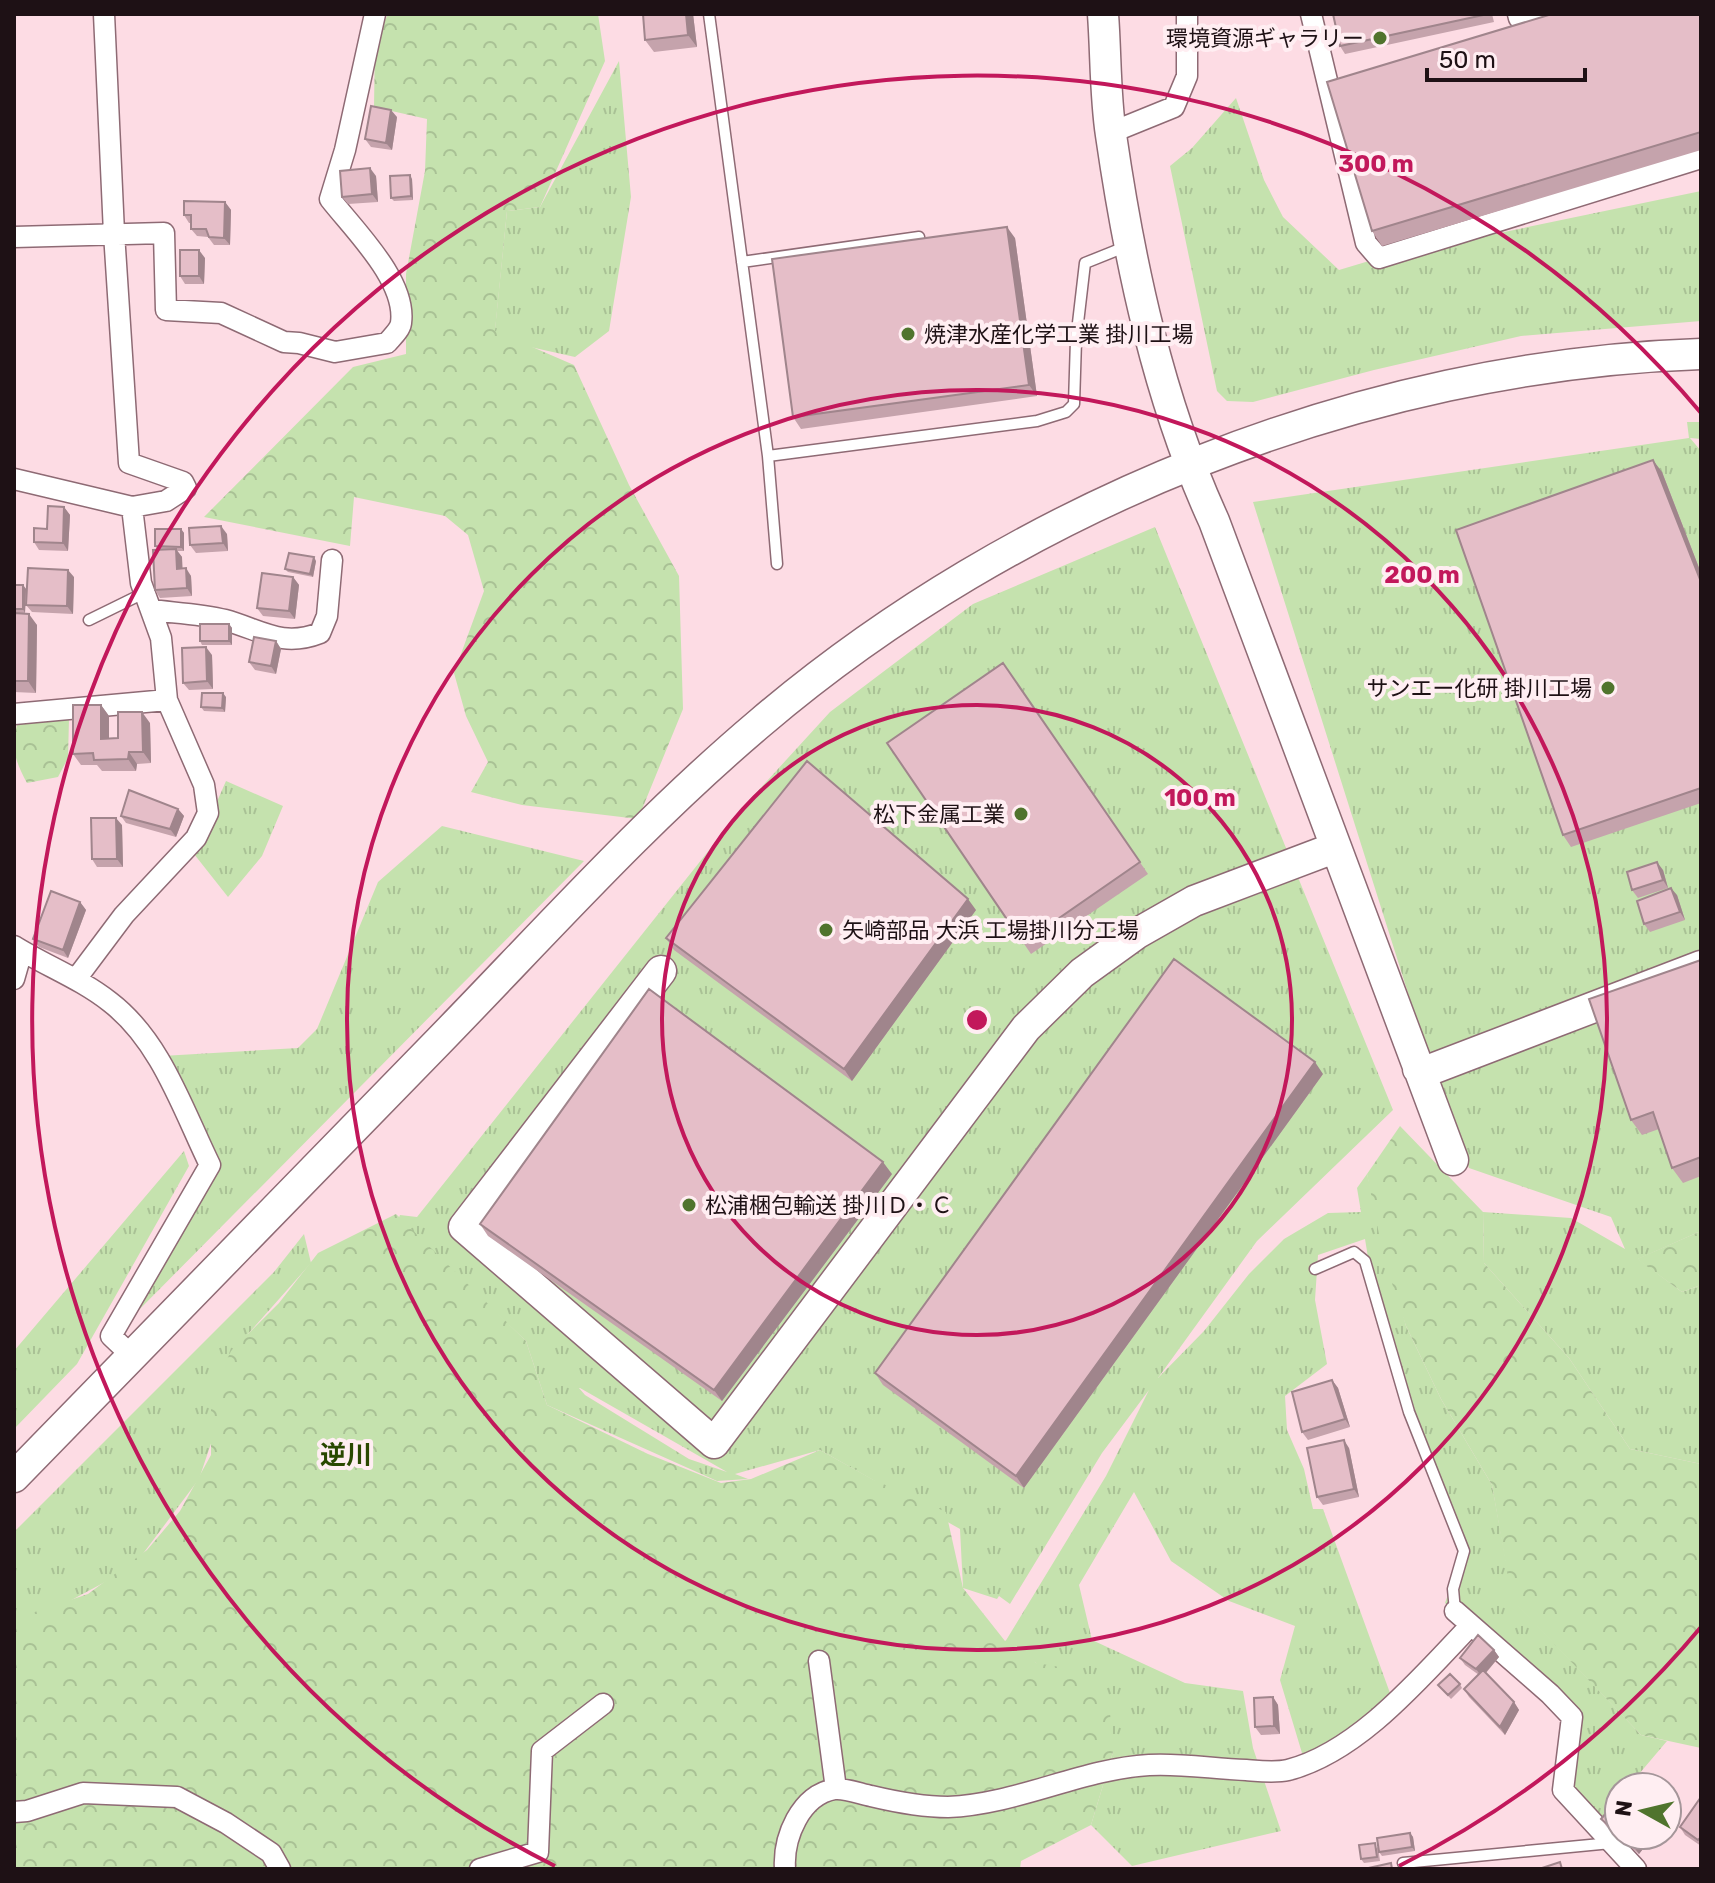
<svg xmlns="http://www.w3.org/2000/svg" width="1715" height="1883" viewBox="0 0 1715 1883" font-family="Rubik,'Noto Sans JP',sans-serif">
  <style>
    .grass { fill: url(#grass-tufts); fill-rule: evenodd }
    .forest { fill: url(#forest-crowns) }
    .lines { fill: none; stroke-linecap: round; stroke-linejoin: round }
    .lane-casing { stroke: #8e6a74; stroke-width: 13 }
    .street-casing { stroke: #8e6a74; stroke-width: 23 }
    .secondary-casing { stroke: #8e6a74; stroke-width: 33 }
    .lane { stroke: #fff; stroke-width: 10 }
    .street { stroke: #fff; stroke-width: 20 }
    .secondary { stroke: #fff; stroke-width: 30 }
    .wall { fill: #c5a3ac }
    .shaded-wall { fill: #a0858c }
    .building { fill: #e5bec8; stroke: #a0858c; stroke-width: 2 }
    .ring { fill: none; stroke: #c2185b; stroke-width: 4 }
    .poi-dot { fill: #50742d; stroke: #ffeef2; stroke-width: 3 }
    .labels { text-anchor: middle; dominant-baseline: central; stroke-width: 8; stroke-linejoin: round; paint-order: stroke }
    .poi-label { font-size: 22px; fill: #1e1115; stroke: #ffeef2; text-anchor: end }
    .quarter-label { font-size: 26px; font-weight: bold; fill: #294800; stroke: #ffeef2 }
    .centre { fill: #c2185b; stroke: #ffeef2; stroke-width: 4 }
    .ring-label { font-size: 24px; text-anchor: middle; font-weight: bold; fill: #c2185b; stroke: #ffeef2; stroke-width: 8; stroke-linejoin: round; paint-order: stroke }
  </style>
  <defs>
    <pattern id="grass-tufts" width="24" height="20" patternUnits="userSpaceOnUse" patternTransform="scale(2)"><rect width="24" height="20" fill="#c5e2ae"/><path d="M3 7l-1-3M5 7V3M7 7l1-3M15 17l-1-3M17 17v-4M19 17l1-3" fill="none" stroke="#a9c195"/></pattern>
    <pattern id="forest-crowns" width="20" height="18" patternUnits="userSpaceOnUse" patternTransform="scale(2)"><rect width="20" height="18" fill="#c5e2ae"/><path d="M2 6a3 3 0 1 1 6 0M12 15a3 3 0 1 1 6 0" fill="none" stroke="#a9c195"/></pattern>
  </defs>
  <rect width="100%" height="100%" fill="#fddce4"/>
  <path class="grass" d="M619,61L631,197L609,331L575,357L494,339L507,211L540,207Z
    M1236,98L1264,180L1283,217L1339,270L1379,258L1701,191V321L1521,336L1374,370L1253,402L1227,401L1217,391L1170,166L1192,148Z
    M1687,422H1701V439L1690,438L1701,451V1231L1638,1259L1682,1292L1701,1285V1464L1630,1449L1569,1358L1484,1263L1483,1212L1571,1218L1625,1249L1611,1217L1469,1168L1432,1069L1253,502L1689,438Z
    M1155,527L1393,1110L1257,1241L1158,1378L1204,1331L1249,1274L1284,1239L1328,1213L1361,1212L1357,1188L1367,1174L1406,1326L1441,1399L1492,1485L1513,1600L1641,1735L1667,1741L1628,1787H1619V1797L1595,1825L1563,1790L1571,1717L1445,1603L1464,1551L1436,1480L1373,1288L1365,1239L1318,1255L1315,1300L1327,1364L1285,1396L1287,1430L1304,1469L1313,1509H1323L1394,1704L1305,1763L1280,1680L1295,1626L1229,1601L1171,1561L1134,1492L1079,1585L1092,1640L1185,1683L1243,1691L1253,1748L1281,1831L1132,1866L1091,1825L1113,1752L1036,1663L1005,1642L1106,1476L1149,1390L1102,1453L1010,1604L999,1596L997,1599L963,1588L960,1529L820,1450L735,1474L748,1479L717,1481L547,1405L526,1341L398,1220L400,1215L417,1217L745,805L830,712L973,604ZM579,1388H580L727,1472L689,1459L585,1395Z
    M226,781L283,806L262,856L228,897L194,854Z
    M442,826L584,861L125,1324L216,1163L162,1056L298,1048L317,1029L378,882Z
    M184,1151L189,1166L77,1364L14,1429V1351Z
    M304,1234L311,1263L248,1334L199,1479L133,1567L51,1611L14,1623V1532L274,1272Z"/>
  <path class="forest" d="M388,14H598L605,61L540,207L507,211L495,331L574,365L629,485L679,576L683,709L638,819L522,805L471,792L488,762L466,716L454,673L484,591L468,535L445,516L354,497L350,546L204,517L353,367L406,354V274L425,171L427,119L374,107L375,41Z
    M19,717L69,719L68,758L58,777L27,783C13,757 11,746 19,717Z
    M1400,1126L1483,1212L1484,1263L1569,1358L1630,1449L1701,1464V1748L1641,1735L1512,1600L1492,1485L1441,1399L1406,1326L1384,1259L1367,1174Z
    M396,1214L526,1341L547,1405L648,1454L721,1483L751,1479L820,1450L872,1479L946,1512L963,1588L1005,1641L1015,1635L1036,1663L1073,1669L1109,1699L1113,1752L1091,1825L1021,1861L1020,1869H14V1619L88,1594L147,1550L180,1511L211,1455V1393L231,1351L279,1303L318,1253Z
    M1701,1231V1285L1682,1292L1637,1259Z"/>
  <g class="lines">
    <defs>
      <path id="lane" d="M709,14L768,456L777,564
        M742,262L919,237
        M768,456L1037,421L1066,412L1074,404L1076,340L1085,263L1125,247
        M89,620L144,593
        M1315,1269L1354,1252L1365,1261L1409,1412L1464,1551L1453,1589L1455,1611
        M1403,1863L1611,1843"/>
      <path id="street" d="M1311,14L1366,243L1379,258L1701,158
        M1518,14L1519,18L1534,14
        M1110,133L1174,107L1187,76V14
        M14,237L164,233L166,310L221,313L284,342L299,343L335,352L387,343C392,337 400,330 401,323C407,281 355,231 330,199L345,150L375,14
        M14,479L132,507
        M151,610C175,613 202,614 225,620C261,630 282,648 320,633L327,616L332,560
        M14,714L167,700
        M14,946C46,966 81,979 110,1002C161,1041 183,1110 210,1165L111,1336L132,1356
        M14,979L22,951
        M76,979L124,915L196,838L208,813L204,785L167,700L161,638L141,583L132,507L166,501L186,488L183,482L129,463L114,233L104,14
        M1455,1611L1550,1694L1572,1717L1563,1790L1636,1869
        M819,1661L836,1789
        M14,1812L27,1811L83,1793L177,1797L226,1823L271,1853L280,1869
        M480,1869L538,1852L542,1751L603,1704
        M785,1869C783,1838 800,1795 835,1789C845,1788 861,1794 871,1796C896,1802 922,1807 948,1807C1018,1804 1081,1769 1149,1765C1181,1763 1214,1769 1246,1770C1259,1771 1275,1773 1288,1770C1359,1752 1422,1676 1471,1625"/>
      <path id="secondary" d="M1103,14C1106,54 1105,96 1111,135C1130,266 1159,401 1214,521L1453,1160
        M661,971L464,1227L714,1443L1026,1028L1082,973L1136,934L1194,901L1334,848
        M1418,1069H1432L1701,966
        M14,1477C156,1332 297,1186 439,1041C544,933 645,820 760,723C1016,505 1364,365 1701,354"/>
    </defs>
    <use href="#lane" class="lane-casing"/>
    <use href="#street" class="street-casing"/>
    <use href="#secondary" class="secondary-casing"/>
    <use href="#lane" class="lane"/>
    <use href="#street" class="street"/>
    <use href="#secondary" class="secondary"/>
  </g>
  <path class="wall" d="M693,14L697,47L654,52L645,40Z
    M1333,14H1492L1494,22L1345,54L1340,46Z
    M1701,14V150L1382,246L1372,231Z
    M397,117L392,150L371,147L365,139Z
    M376,176L378,202L348,204L342,197Z
    M412,179L413,200L394,201L391,198Z
    M225,202L231,210L230,245H214L208,237L197,236L191,229V223H189L184,215Z
    M1015,238L1037,396L801,429L793,417Z
    M205,258L204,284H185L180,276Z
    M1662,472L1701,573V803L1571,847L1563,835Z
    M64,507L70,515L68,551L39,550L34,542Z
    M181,529L184,533V551H177L182,557V569L191,576L192,596L160,598L155,590L158,550L155,546Z
    M227,534L228,551L196,553L190,545Z
    M316,561L313,577L288,572L285,569Z
    M74,577L73,614L32,612L26,605Z
    M293,577L299,585L295,619L263,616L257,608Z
    M14,585H23L26,589L25,613H14Z
    M14,613L37,625L36,693L14,692Z
    M229,624L232,628V645H202L200,641Z
    M276,641L281,649L276,674L255,670L249,662Z
    M212,655L213,689L189,690L183,683Z
    M1003,663L1148,874L1031,954L887,743Z
    M226,697L225,712L204,711L201,707Z
    M101,705L109,716V739L118,738L150,723L151,763L137,764L136,771H102L97,765H81L73,754Z
    M178,809L184,816L176,837L126,823L121,816Z
    M122,825L123,867H97L92,859Z
    M1663,870L1668,888L1638,898L1632,890Z
    M1677,895L1685,920L1650,932L1644,924Z
    M80,902L86,910L68,958L39,947L33,939Z
    M976,910L852,1081L674,950L666,938Z
    M1701,960V1176L1683,1183L1672,1168L1659,1129L1642,1135L1631,1120Z
    M1323,1074L1024,1488L883,1385L875,1373Z
    M892,1174L722,1401L488,1236L480,1224Z
    M1332,1380L1338,1388L1350,1427L1308,1440L1302,1432Z
    M1349,1448L1359,1497L1323,1505L1317,1497Z
    M1494,1650L1499,1657L1486,1673L1514,1702L1519,1710L1505,1735L1469,1697L1464,1689L1479,1675L1465,1665L1460,1658Z
    M1460,1684L1462,1688L1451,1699L1438,1685Z
    M1273,1697L1278,1705L1280,1734L1261,1735L1255,1727Z
    M1701,1797V1846L1685,1835L1680,1827Z
    M1619,1798V1835H1654L1639,1854L1607,1827L1601,1819Z
    M1410,1833L1413,1837L1415,1851L1382,1856L1379,1852Z
    M1378,1847L1380,1861L1364,1863L1361,1859Z"/>
  <path class="shaded-wall" d="M686,14H693L697,47L688,35Z
    M391,110L397,117L392,150L386,143Z
    M370,168L376,176L378,202L372,194Z
    M410,175L412,179L413,200L411,196Z
    M225,202L231,210L230,245L224,238Z
    M1007,227L1015,238L1037,396L1029,385Z
    M199,250L205,258L204,284L199,276Z
    M1653,460L1662,472L1701,573V582Z
    M64,507L70,515L68,551L63,543Z
    M221,526L227,534L228,551L223,543Z
    M181,529L184,533V551L181,547Z
    M176,549L182,557L183,577L177,569Z
    M314,557L316,561L313,577L310,574Z
    M186,568L191,576L192,596L187,588Z
    M68,570L74,577L73,614L67,606Z
    M293,577L299,585L295,619L289,611Z
    M23,585L26,589L25,613L23,609Z
    M29,614L37,625L36,693L28,681Z
    M229,624L232,628V645L229,641Z
    M276,641L281,649L276,674L271,666Z
    M206,647L212,655L213,689L207,681Z
    M223,693L226,697L225,712L222,708Z
    M101,705L109,716V750L101,739Z
    M142,712L150,723L151,763L143,752Z
    M129,752L137,764L136,771L128,759Z
    M178,809L184,816L176,837L170,829Z
    M116,818L122,825L123,867L117,859Z
    M1657,862L1663,870L1668,888L1663,880Z
    M1671,888L1677,895L1685,920L1680,912Z
    M968,899L976,910L852,1081L844,1069Z
    M80,902L86,910L68,958L63,950Z
    M1315,1062L1323,1074L1024,1488L1016,1476Z
    M883,1162L892,1174L722,1401L714,1390Z
    M1332,1380L1338,1388L1350,1427L1345,1419Z
    M1344,1440L1349,1448L1359,1497L1354,1489Z
    M1494,1650L1499,1657L1482,1677L1476,1669Z
    M1273,1697L1278,1705L1280,1734L1274,1726Z
    M1514,1702L1519,1710L1505,1735L1500,1727Z
    M1410,1833L1413,1837L1415,1851L1412,1847Z
    M1642,1835H1654L1639,1854L1633,1846Z"/>
  <path class="building" d="M643,14H686L688,35L645,40Z
    M1333,14H1488L1340,46Z
    M1552,14H1701V132L1372,231L1327,82Z
    M371,106L391,110L386,143L365,139Z
    M370,168L372,194L342,197L340,171Z
    M410,175L411,196L391,198L390,176Z
    M184,201L225,202L224,238L209,237L206,229H191V215H184Z
    M1007,227L1029,385L793,417L772,259Z
    M180,250H199V276H180Z
    M1653,460L1701,582V788L1563,835L1456,530Z
    M48,506L64,507L63,543L34,542V528L47,529Z
    M221,526L223,543L190,545L189,528Z
    M155,529H181V547L155,546Z
    M176,549L177,569L186,568L187,588L155,590L153,550Z
    M289,553L314,557L310,574L285,569Z
    M28,568L68,570L67,606L26,605Z
    M262,573L293,577L289,611L257,608Z
    M14,585H23V609H14Z
    M14,613L29,614L28,681H14Z
    M200,624H229V641H200Z
    M254,637L276,641L271,666L249,662Z
    M206,647L207,681L183,683L182,648Z
    M1003,663L1140,862L1023,943L887,743Z
    M202,693H223L222,708L201,707Z
    M73,705H101V739L118,738V712H142L143,752H129L128,759L94,760L93,753L73,754Z
    M807,761L968,899L844,1069L666,938Z
    M129,790L178,809L170,829L121,816Z
    M91,818H116L117,859H92Z
    M1657,862L1663,880L1632,890L1627,872Z
    M1671,888L1680,912L1644,924L1637,901Z
    M51,891L80,902L63,950L33,939Z
    M1174,959L1315,1062L1016,1476L875,1373Z
    M1701,960V1157L1672,1168L1653,1112L1631,1120L1589,999Z
    M649,989L883,1162L714,1390L480,1224Z
    M1332,1380L1345,1419L1302,1432L1292,1392Z
    M1344,1440L1354,1489L1317,1497L1307,1448Z
    M1478,1635L1494,1650L1476,1669L1460,1658Z
    M1483,1670L1514,1702L1500,1727L1464,1689Z
    M1450,1674L1460,1684L1448,1695L1438,1685Z
    M1273,1697L1274,1726L1255,1727L1254,1698Z
    M1701,1797V1837L1698,1840L1680,1827Z
    M1619,1798V1834L1601,1819Z
    M1410,1833L1412,1847L1379,1852L1377,1838Z
    M1620,1835H1642L1633,1846Z
    M1375,1843L1377,1857L1361,1859L1359,1845Z
    M1560,1862L1562,1869H1539Z
    M1391,1863L1392,1869H1364Z"/>
  <g class="ring">
    <circle cx="977" cy="1020" r="315"/>
    <circle cx="977" cy="1020" r="630"/>
    <path d="M1701 1627A945 945 0 0 1 1399 1866M555 1866A945 945 0 1 1 1701 413"/>
  </g>
  <g class="poi-dot">
    <circle cx="1380" cy="38" r="8"/>
    <circle cx="908" cy="334" r="8"/>
    <circle cx="1608" cy="688" r="8"/>
    <circle cx="1021" cy="814" r="8"/>
    <circle cx="826" cy="930" r="8"/>
    <circle cx="689" cy="1205" r="8"/>
  </g>
  <g class="labels">
    <g class="poi-label">
      <text x="1364" y="38">環境資源ギャラリー</text>
      <text x="924" y="334" text-anchor="start">焼津水産化学工業 掛川工場</text>
      <text x="1592" y="688">サンエー化研 掛川工場</text>
      <text x="1005" y="814">松下金属工業</text>
      <text x="842" y="930" text-anchor="start">矢崎部品 大浜 工場掛川分工場</text>
      <text x="705" y="1205" text-anchor="start">松浦梱包輸送 掛川Ｄ・Ｃ</text>
    </g>
    <g class="quarter-label">
      <text x="346" y="1455">逆川</text>
    </g>
  </g>
  <circle cx="977" cy="1020" r="12" class="centre"/>
  <g class="ring-label">
    <text x="1376" y="172">300 m</text>
    <text x="1422" y="583">200 m</text>
    <text x="1200" y="806">100 m</text>
  </g>
  <rect width="1715" height="1883" fill="none" stroke="#1e1115" stroke-width="32"/>
  <g transform="translate(1643 1811) rotate(278)"><circle r="38" fill="#ffeef2" stroke="#a5969a" stroke-width="2"/>
  <path d="M0-6L14 30L0 20L-14 30Z" fill="#50742d"/>
  <text y="-12" font-size="22" font-weight="bold" text-anchor="middle" fill="#1e1115">N</text>
  </g>
  <path d="M1427 68v12h158v-12" fill="none" stroke="#1e1115" stroke-width="4"/>
  <text x="1439" y="68" font-size="24" fill="#1e1115" stroke="#ffeef2" stroke-width="6" paint-order="stroke">50 m</text>
</svg>
